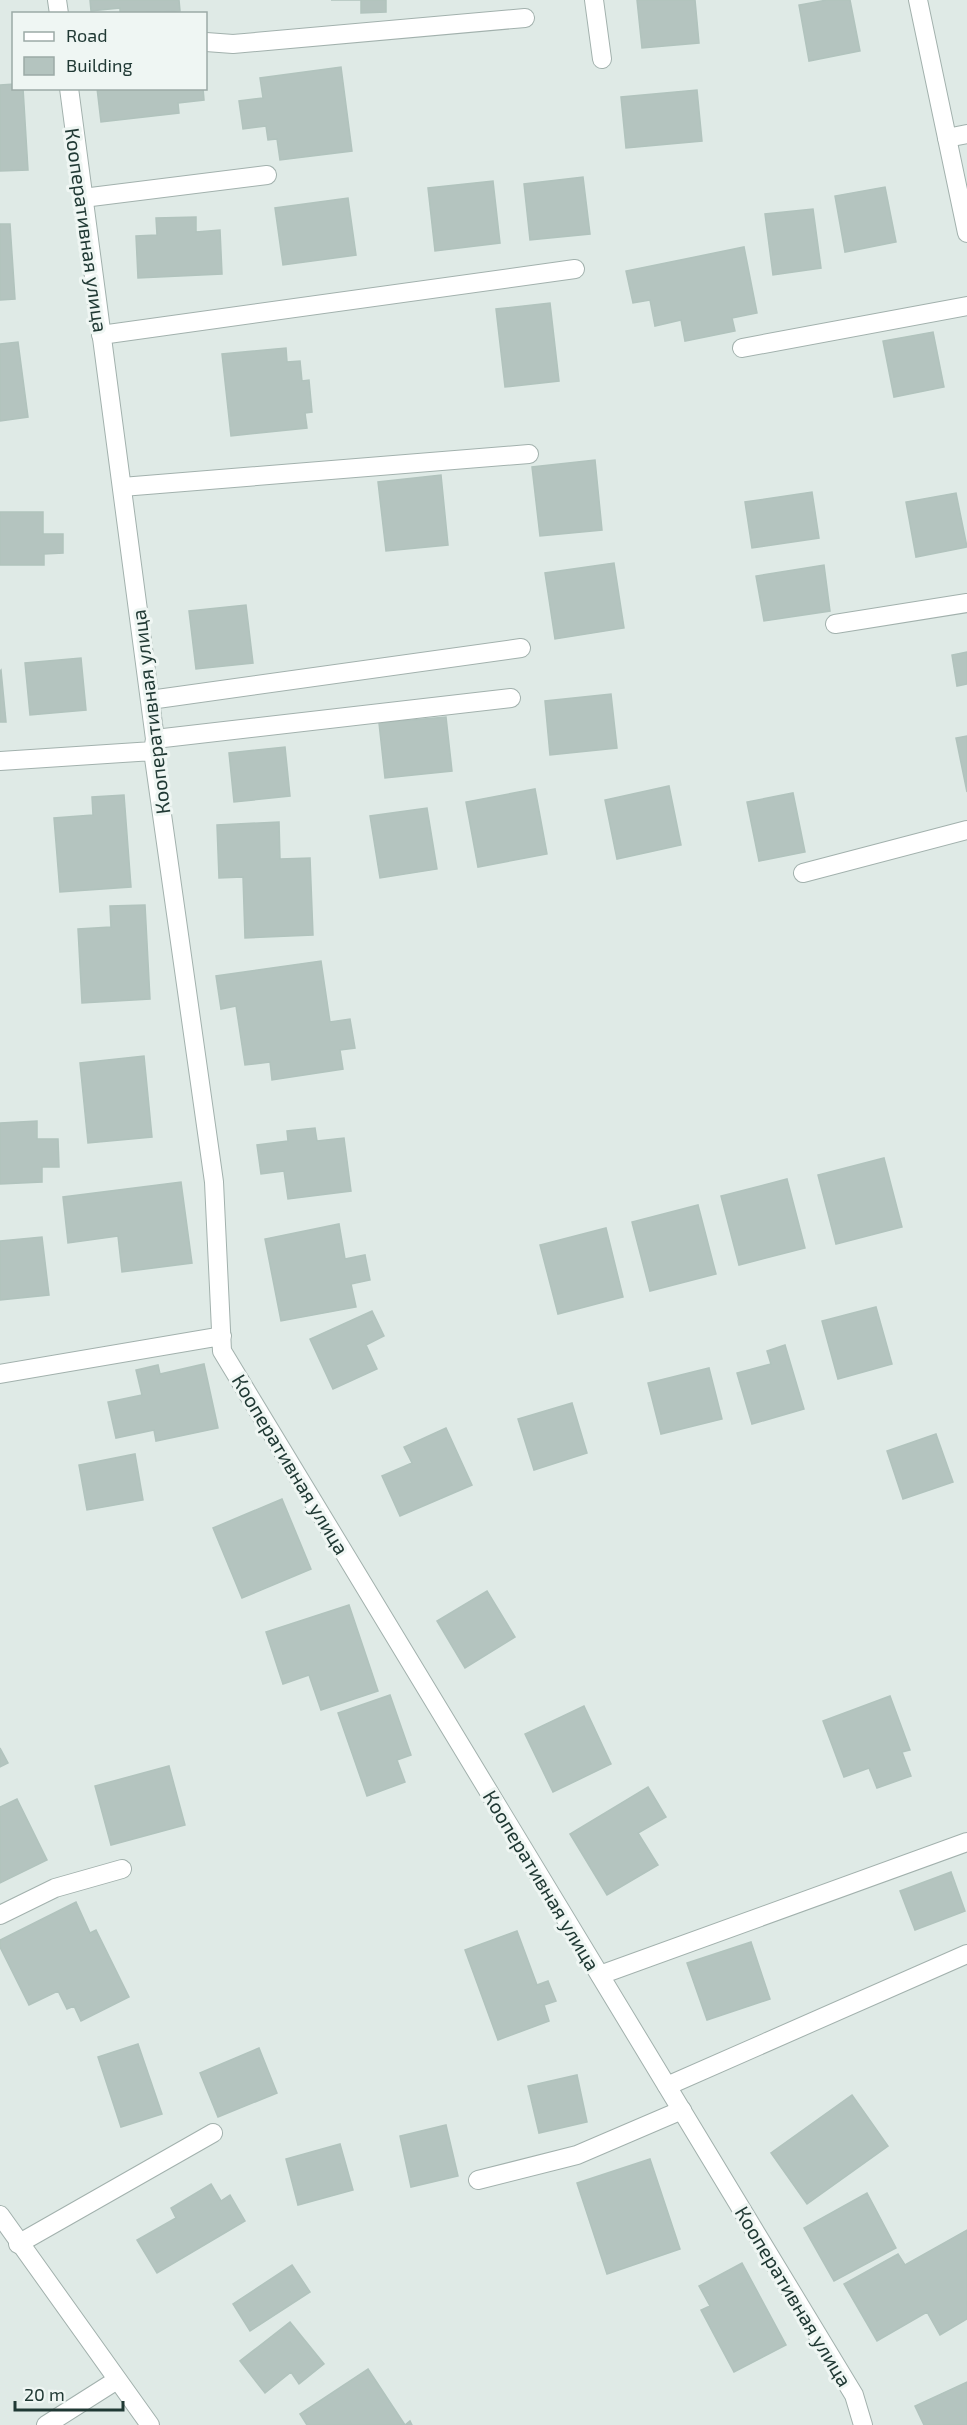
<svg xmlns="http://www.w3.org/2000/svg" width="967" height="2425" viewBox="0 0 967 2425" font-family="'Exo 2',sans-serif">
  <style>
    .building { fill: #b4c4bf; stroke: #b1c3bd; stroke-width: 1.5 }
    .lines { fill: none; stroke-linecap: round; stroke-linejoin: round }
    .service-casing { stroke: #a2b1ad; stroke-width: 20 }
    .minor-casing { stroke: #a2b1ad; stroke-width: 20 }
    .tertiary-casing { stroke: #a2b1ad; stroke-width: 20 }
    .service { stroke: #fff; stroke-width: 18 }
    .minor { stroke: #fff; stroke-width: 18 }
    .tertiary { stroke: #fff; stroke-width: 18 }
    .labels { text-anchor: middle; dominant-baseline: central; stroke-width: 6; stroke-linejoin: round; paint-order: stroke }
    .street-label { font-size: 20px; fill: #203934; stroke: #eff6f3 }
  </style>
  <rect width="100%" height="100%" fill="#dfeae6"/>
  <path class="building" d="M90,0H179L180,11L120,14V8L91,11Z
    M331,0H386V12L361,13V0Z
    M637,0H695L699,43L642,48Z
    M827,0H850L860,51L809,61L799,5Z
    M341,67L352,151L280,160L277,139L268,140L266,126L243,129L239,101L263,98L260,78Z
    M14,84V88H23L28,170L0,171V85Z
    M97,88H203L204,100L178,103L179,113L101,122Z
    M697,90L702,141L626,148L621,97Z
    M583,177L590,234L530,240L524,184Z
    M493,181L500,243L435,251L428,188Z
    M885,187L896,242L845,252L835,196Z
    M348,198L356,255L283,265L275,208Z
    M813,209L821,268L773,275L765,214Z
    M196,217V232L220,230L222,274L138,278L136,236L157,235L156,218Z
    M0,224H10L15,299L0,300Z
    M744,247L757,313L732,318L735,331L685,341L681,320L655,326L650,300L633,303L626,271Z
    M550,303L559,381L505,387L496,309Z
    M933,332L944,387L894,397L883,341Z
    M18,342L28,417L0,421V344Z
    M286,348L287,362L300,361L302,381L309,380L312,412L305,413L307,428L231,436L222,354Z
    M595,460L602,530L540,536L532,467Z
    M441,475L448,545L386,551L378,482Z
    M812,492L819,538L752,548L745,502Z
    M956,493L967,547L916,557L906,502Z
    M0,512H43V534H63V553L44,554V565H0Z
    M614,563L624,628L555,639L545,573Z
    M824,565L830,611L764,621L756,576Z
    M246,605L253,663L196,669L189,611Z
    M967,652V684L957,686L952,655Z
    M81,658L86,710L30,715L25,663Z
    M1,670L6,722H0V671Z
    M611,694L617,748L550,755L545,701Z
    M446,717L452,771L385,778L379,723Z
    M967,736V792L956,738Z
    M285,747L290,796L234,802L229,753Z
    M669,786L681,845L617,859L605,800Z
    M535,789L547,854L478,867L466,802Z
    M793,793L805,852L759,861L747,802Z
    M124,795L131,887L60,892L54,818L93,815L92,797Z
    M427,808L437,869L380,878L370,816Z
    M279,822L280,859L310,858L313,935L245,938L243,877L219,878L217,825Z
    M145,905L150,999L82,1003L78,929L111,927L110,906Z
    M321,961L330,1022L350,1019L355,1048L340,1050L343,1069L272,1080L270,1062L245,1065L236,1006L221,1009L216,976Z
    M144,1056L152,1137L88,1143L80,1063Z
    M37,1121V1139H58L59,1167H42V1182L0,1184V1123Z
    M315,1128L317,1141L344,1138L351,1191L288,1199L284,1171L261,1174L257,1145L288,1141L287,1131Z
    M884,1158L902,1227L836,1244L818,1175Z
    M787,1179L805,1248L739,1265L721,1196Z
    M181,1182L192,1263L122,1272L118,1236L68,1243L63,1197Z
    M698,1205L716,1274L650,1291L632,1222Z
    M339,1224L345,1259L365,1255L370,1280L351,1284L356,1307L281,1321L265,1239Z
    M606,1228L623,1297L558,1314L540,1245Z
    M42,1237L49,1295L0,1300V1241Z
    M876,1307L892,1364L838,1379L822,1321Z
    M372,1311L384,1336L366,1345L377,1369L333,1389L310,1339Z
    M785,1345L804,1409L752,1424L737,1373L771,1364L767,1351Z
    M204,1364L218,1428L156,1441L154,1430L116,1438L108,1402L142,1395L136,1370L158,1365L160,1374Z
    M709,1368L722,1419L661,1434L648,1383Z
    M572,1403L587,1453L534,1470L518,1419Z
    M446,1428L472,1485L400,1516L382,1476L412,1463L404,1447Z
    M936,1434L953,1482L903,1499L887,1451Z
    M135,1454L143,1500L87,1510L79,1465Z
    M282,1499L311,1569L242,1598L213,1528Z
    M487,1591L515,1637L465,1668L437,1621Z
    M349,1605L378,1691L321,1710L309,1675L283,1684L266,1632Z
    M390,1695L411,1755L397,1760L405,1782L367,1796L338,1713Z
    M890,1696L910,1750L902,1752L911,1776L877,1788L869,1768L844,1777L823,1721Z
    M584,1706L611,1764L553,1792L525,1734Z
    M0,1748L8,1763L0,1767Z
    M169,1766L185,1825L111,1845L95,1786Z
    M648,1787L666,1817L638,1833L658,1865L607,1895L570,1834Z
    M17,1799L47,1860L0,1883V1807Z
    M951,1872L965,1911L915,1930L900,1891Z
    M76,1902L90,1933L96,1930L129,1997L81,2021L74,2006L67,2009L58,1991L29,2005L0,1947V1940Z
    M517,1931L537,1985L548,1981L556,2001L544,2005L549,2021L498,2040L465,1950Z
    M751,1942L770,1999L707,2020L687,1963Z
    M138,2044L162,2114L121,2127L98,2057Z
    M259,2048L277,2093L218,2117L200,2073Z
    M577,2075L587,2122L539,2133L528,2086Z
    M852,2095L888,2146L807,2204L771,2153Z
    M446,2125L458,2176L411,2187L400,2136Z
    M340,2144L353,2190L298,2205L286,2159Z
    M650,2159L680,2249L607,2274L577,2183Z
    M211,2184L221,2201L230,2195L245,2221L157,2273L137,2240L176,2218L171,2208Z
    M867,2193L896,2248L834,2281L804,2228Z
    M967,2230V2319L940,2335L927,2312L877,2341L844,2284L898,2254L905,2265Z
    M742,2263L786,2345L734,2372L701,2310L710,2306L699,2286Z
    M292,2265L310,2292L250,2331L233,2304Z
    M290,2322L324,2364L299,2384L291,2372L265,2393L240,2361Z
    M368,2369L405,2425L410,2421L412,2425H307L300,2414Z
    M967,2382V2425H924L915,2406Z"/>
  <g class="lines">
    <defs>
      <path id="service" d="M594,0L602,59
        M206,42L233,44L525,18
        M947,138L967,134
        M83,198L267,175
        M101,335L575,269
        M742,348L967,306
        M122,487L529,454
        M835,624L967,603
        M150,700L521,648
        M155,739L511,698
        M803,873L967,830
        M0,1915L55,1888L122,1869
        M600,1975L967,1842
        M667,2086L967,1954
        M478,2180L577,2155L682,2110
        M18,2244L213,2133
        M46,2425L117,2380"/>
      <path id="minor" d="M57,0L59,14
        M918,0L967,233
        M69,88L155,739L153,751L214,1182L222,1351L854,2395L863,2425
        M0,761L153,751
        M0,1374L222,1336"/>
      <path id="tertiary" d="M0,2215L150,2425"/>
    </defs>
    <use href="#service" class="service-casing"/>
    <use href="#minor" class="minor-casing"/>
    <use href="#tertiary" class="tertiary-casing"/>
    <use href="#service" class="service"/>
    <use href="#minor" class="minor"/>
    <use href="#tertiary" class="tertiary"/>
  </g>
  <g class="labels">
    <g class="street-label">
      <text transform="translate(87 230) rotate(82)">Кооперативная улица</text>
      <text transform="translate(150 712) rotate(-97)">Кооперативная улица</text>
      <text transform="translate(291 1464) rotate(59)">Кооперативная улица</text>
      <text transform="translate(542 1880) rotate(59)">Кооперативная улица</text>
      <text transform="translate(794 2296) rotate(59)">Кооперативная улица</text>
    </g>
  </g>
  <rect x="12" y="12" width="195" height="78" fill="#eff6f3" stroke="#9caaa7" stroke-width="1.5"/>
  <rect x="24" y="32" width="30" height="9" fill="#ffffff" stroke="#9caaa7" stroke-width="1.5"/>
  <text x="66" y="42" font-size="18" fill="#203934">Road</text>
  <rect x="24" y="57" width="30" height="18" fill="#b4c4bf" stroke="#9caaa7" stroke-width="1.5"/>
  <text x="66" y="72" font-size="18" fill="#203934">Building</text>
  <path d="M15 2401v9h108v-9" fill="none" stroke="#203934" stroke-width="3"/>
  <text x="24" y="2401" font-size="18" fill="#203934" stroke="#eff6f3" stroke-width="4.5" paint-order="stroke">20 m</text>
</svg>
